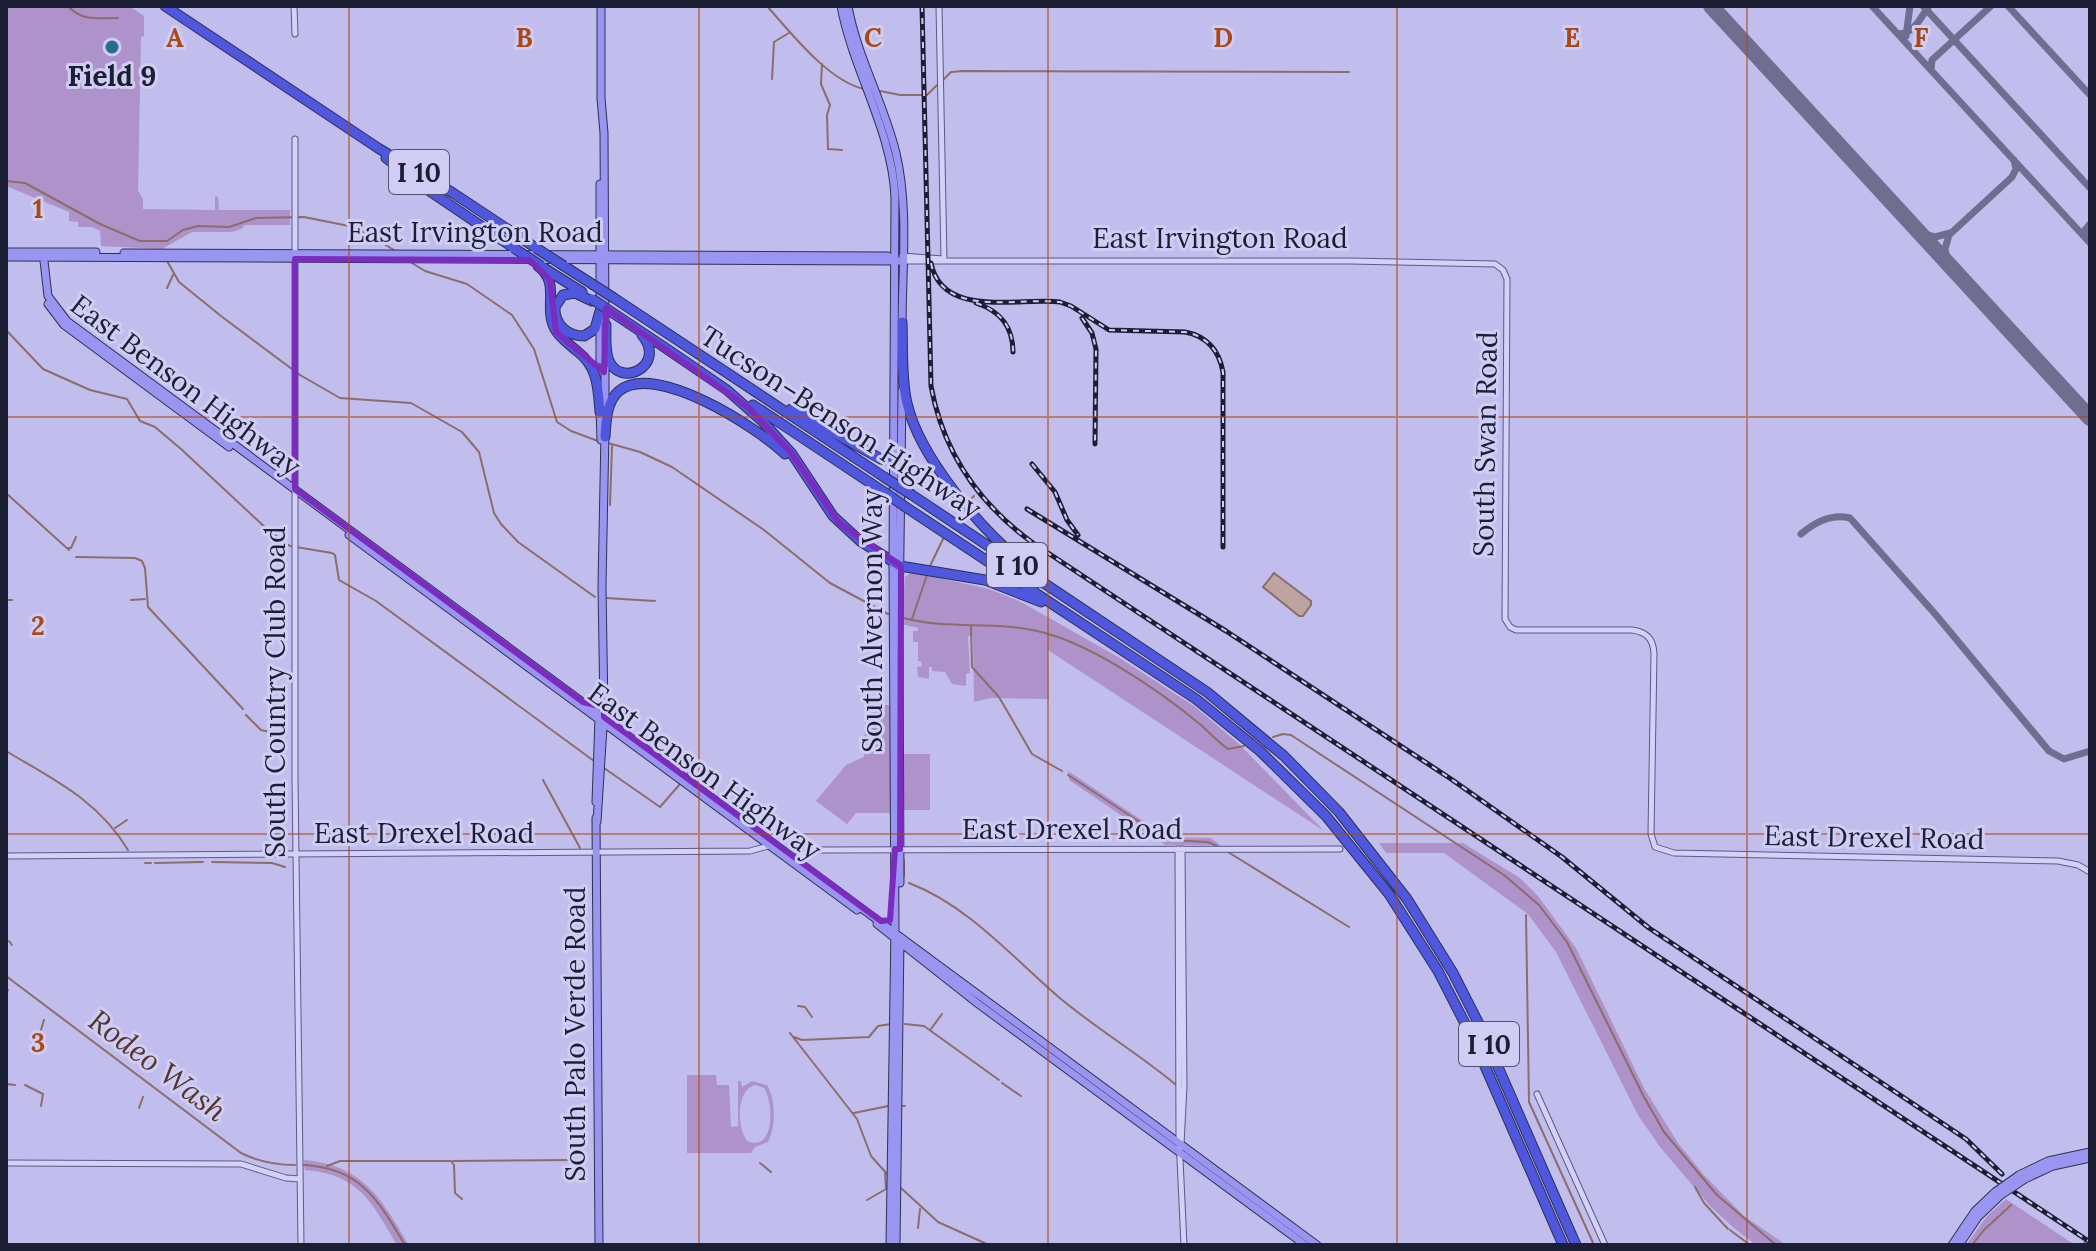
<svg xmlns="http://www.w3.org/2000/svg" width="2096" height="1251" viewBox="0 0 2096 1251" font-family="Lora,serif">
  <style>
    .green { fill: #ae92ca; fill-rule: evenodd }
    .water { fill: #bea4a1; stroke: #8c6d69; stroke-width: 2 }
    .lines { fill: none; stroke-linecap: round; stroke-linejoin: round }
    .stream { stroke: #8c6d69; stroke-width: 2 }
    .taxiway { stroke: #6e6e90; stroke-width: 7 }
    .runway { stroke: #6e6e90; stroke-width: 16 }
    .minor-casing { stroke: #575b85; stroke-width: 7 }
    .major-casing { stroke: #2c3252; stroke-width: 9 }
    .highway-casing { stroke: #2c3252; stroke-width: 11 }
    .minor { stroke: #d3d1f8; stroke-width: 5 }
    .major { stroke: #9a95f1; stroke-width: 7 }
    .highway { stroke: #4e57dd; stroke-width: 9 }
    .rail-casing { stroke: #1c1f34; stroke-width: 5 }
    .rail { stroke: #d0cdf4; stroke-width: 2; stroke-dasharray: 6; stroke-linecap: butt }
    .major-bridge-casing { stroke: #2c3252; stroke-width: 9; stroke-linecap: butt }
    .highway-bridge-casing { stroke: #2c3252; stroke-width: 11; stroke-linecap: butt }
    .major-bridge { stroke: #9a95f1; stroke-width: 7 }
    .highway-bridge { stroke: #4e57dd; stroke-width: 9 }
    .marked { fill: none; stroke: #7b2cbf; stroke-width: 6; stroke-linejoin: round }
    .grid { fill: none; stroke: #ab4818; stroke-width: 2; stroke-opacity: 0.55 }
    .poi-dot { fill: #286c93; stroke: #d0cdf4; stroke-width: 3 }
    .labels { text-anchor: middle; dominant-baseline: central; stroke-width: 6; stroke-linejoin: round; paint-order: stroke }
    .shield { fill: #d0cdf4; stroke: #52536e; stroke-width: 2 }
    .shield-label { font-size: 26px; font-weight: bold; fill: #1c1f34 }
    .poi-label { font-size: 28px; font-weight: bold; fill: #1c1f34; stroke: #d0cdf4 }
    .street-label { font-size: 28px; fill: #1c1f34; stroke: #d0cdf4 }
    .water-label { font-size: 30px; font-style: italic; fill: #54372b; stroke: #d0cdf4 }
    .grid-label { font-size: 26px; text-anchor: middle; font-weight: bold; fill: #ab4818; stroke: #d0cdf4; stroke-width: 6; stroke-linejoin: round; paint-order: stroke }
  </style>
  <rect width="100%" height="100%" fill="#c1beed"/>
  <path class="green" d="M6,6H129L144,16V36L141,37L138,191L143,199V209L215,210V196L218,197L219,210H290V225H244L243,228L232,232H192L162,249L101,246L100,231L92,227H78V222L69,221V212L6,186Z
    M912,572L989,589L1021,602L1118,657L1194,706L1238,743L1324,831L1048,650L1049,699L991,698L974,702L973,637L968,636L970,673L966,674V686L952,684L945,672L932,671V667H929V679L918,677L917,667L922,666L921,661H918V642H913V631H918V628L901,624L905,577Z
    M866,699H883V705H890L891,813H856L847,824L816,801L846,765L864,757Z
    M904,754H930V810H904Z
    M1068,771L1167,837L1211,838L1220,845H1165L1069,780Z
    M1379,843H1463L1520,878L1538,896L1576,948L1644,1088L1678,1143L1704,1175L1744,1216L1786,1245H1756L1734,1228L1711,1207L1660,1147L1638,1115L1556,952L1528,914L1444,853H1386Z
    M687,1075H716L717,1085H729L731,1127L738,1126V1081H741L742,1087L752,1081L767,1085C776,1099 776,1127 768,1142L755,1147L751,1153H687ZM755,1085L764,1088C774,1103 775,1153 747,1141C737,1127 736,1090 755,1085Z
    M304,1160C363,1165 381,1198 409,1245H397C372,1203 359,1174 305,1170Z
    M2006,1199L2075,1245H1966L1987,1216Z"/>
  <path class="water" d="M1274,573L1311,601V605L1303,616H1299L1263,587Z"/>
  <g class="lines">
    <path class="stream" d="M68,6C82,22 99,18 118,18
      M767,6C790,32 830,83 865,89
      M822,64L821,84L830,105L827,115L828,149L842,150
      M772,79L774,42L789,33
      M942,81L951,72L963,71L1349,72
      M880,91L900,95H927L937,85
      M6,181L25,183L100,224L140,241H167L183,230L198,226L229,227L256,218L304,217L349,226L366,233L397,252
      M167,261L179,282L221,316L300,375L340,398L411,403L462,432L479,452L494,513L501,524L518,542L595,597
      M412,263L425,271L467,284L512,315L534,349L557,422L571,431L598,441
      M167,288L173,275
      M6,330L43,369L90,390L127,399L140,421L155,427L181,449L268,530L290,546L332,553L335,555L339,580L376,601L594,761
      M608,443L640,452L672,467L764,530L830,583L888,614
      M6,493L69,550
      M967,503L974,496
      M610,505L612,446
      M955,521L962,510
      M68,548H71L76,537
      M76,557L135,558L142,561L145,568L148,607L243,709
      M930,566L944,537
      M606,598L655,601
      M6,600H12
      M131,600L145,599
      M904,618C948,630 993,621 1037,631C1089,642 1160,691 1201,725C1210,733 1218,742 1228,749L1244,746
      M912,619L927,575
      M971,626L972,667L999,697L1032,754L1062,771
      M246,715L261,730L270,732
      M275,731L287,732
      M1273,737L1283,734L1291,735L1504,875L1539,905L1567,942L1644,1097L1664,1132L1717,1195L1776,1245
      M6,751C54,780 98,800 128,850
      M604,768L660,807L680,784
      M687,774L702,764
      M1068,775L1167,840L1208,842L1219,847
      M543,780L580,848
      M115,828L127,820
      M1228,852L1349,927
      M212,862L272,863L285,867
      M145,863H151
      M155,863L203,862
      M904,876V860
      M909,883C969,906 1013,958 1061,999C1097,1029 1139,1054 1175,1084
      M1526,915L1529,1102L1594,1245
      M9,941L12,945
      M6,976L241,1153C259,1162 275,1165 295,1165
      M6,993L8,990
      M798,1006L805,1007L812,1017
      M905,1024L924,1026L999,1080
      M931,1029L942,1014
      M40,1033L44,1020
      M790,1033L857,1119L871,1156L888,1175
      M794,1037L802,1040L869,1037L878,1026L891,1024
      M1002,1083L1021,1096
      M6,1084L15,1085
      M25,1085L43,1094L41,1106
      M903,1106H905
      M139,1108L143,1097
      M854,1113L888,1106
      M453,1161L576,1160
      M760,1163L771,1172
      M304,1165C361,1168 378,1200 405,1245
      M327,1166L340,1161H451L454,1165L455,1193L462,1199
      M1695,1187L1704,1203L1728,1229
      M901,1188L938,1222L989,1245
      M867,1200L886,1189L885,1173
      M918,1228L920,1209
      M1730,1230L1750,1245
      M1972,1245L1984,1230L2011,1205
      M2083,1245L2086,1240"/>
    <path class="taxiway" d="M1872,6L2090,243
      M1923,6L2090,188
      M2008,6L2090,95
      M1899,34C1915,33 1920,18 1929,6
      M1906,36L1910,6
      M1931,69L1932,60L1991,6
      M1919,232L1935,237L1950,233
      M2086,238L2084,231L2090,224
      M1948,264L1945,249L1949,235L2012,177L2016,169L2014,160
      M1801,534C1815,522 1831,513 1850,518L1936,615L2049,751L2064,759L2090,751"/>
    <path class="runway" d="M1711,6L2090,418"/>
    <defs>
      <path id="minor" d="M294,6L295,34
        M939,6L944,259
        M295,139V778L301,1245
        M902,256L943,259
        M903,261H1350L1495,264L1503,270L1507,279L1505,619L1510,627L1516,630H1632C1647,632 1653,639 1654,653L1651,834L1655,847L1674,853L2058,861L2078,865L2090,872
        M1178,849L1179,1138L1184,1245
        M6,856L750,851L768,846
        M796,857L814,850L1340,849
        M1537,1094L1605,1245
        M1181,1144L1184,1086L1182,849
        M6,1163L241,1164L286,1178L300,1179"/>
      <path id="major" d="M601,6V100
        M841,6C853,71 892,130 895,197L893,563L895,928L890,1245
        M848,6C857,57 884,103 896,153C909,207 902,272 902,327
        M601,98L604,133L605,328
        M600,184V308
        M6,252H96
        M43,252L48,296L67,321L1317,1245
        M124,253L888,256
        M6,257L900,261
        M48,304L64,325L229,447
        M600,320V360
        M605,352V412
        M600,408L601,440
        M349,535L857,910
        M586,703L594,704L599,693
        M596,802L599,718
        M596,818L599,1245
        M597,822L604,712L602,586L605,432
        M900,883L899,622L902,391
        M877,924L977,1003L1305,1245
        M2019,1175L2048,1161L2090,1152
        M2025,1179L2053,1166L2090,1158
        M896,1245L900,939
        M1952,1245L1975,1211L1995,1192
        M1959,1245L1978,1217L2001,1195"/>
      <path id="highway" d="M165,6L378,148L453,193L536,248
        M386,158L428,190L514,248
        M538,266C561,283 543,307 555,329C560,338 569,344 577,351C598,367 598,387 600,412
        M564,266L592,284
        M544,268L582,292
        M614,298L884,477
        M592,301L575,293L563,295L555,307C554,324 567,336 584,336L595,329L600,311
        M613,313L667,349
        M902,322C903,348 901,378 907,403C919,456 980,529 1022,562
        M606,325C606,336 605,348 608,358C618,390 668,366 642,335
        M664,347L727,390L763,422L792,454L833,516L860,541L900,566L985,580L1041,602
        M753,405L884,492
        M791,409L881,459L895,461
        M605,437C606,422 606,402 619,391C655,361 758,428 785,454
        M912,495L1207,692L1284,756L1339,812L1407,899L1453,973L1480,1026L1576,1245
        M907,508L1196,699L1260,751L1326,816L1389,894L1438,971L1474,1041L1563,1245"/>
    </defs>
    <use href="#minor" class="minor-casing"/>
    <use href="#major" class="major-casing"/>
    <use href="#highway" class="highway-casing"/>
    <use href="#minor" class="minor"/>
    <use href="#major" class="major"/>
    <use href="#highway" class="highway"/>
    <defs>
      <path id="rail" d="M922,6L931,386C943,452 979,504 1033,543L2090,1242
        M931,263C942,319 1019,297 1060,302L1071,306L1109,330L1185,332C1206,336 1219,350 1223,372V547
        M976,303C1000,311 1013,326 1013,352
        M1082,318L1092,333L1096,349L1095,444
        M1032,464L1055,492L1067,520L1078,535
        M1027,509L1226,631L1451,779L1562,857L1649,928L1966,1139L2002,1174"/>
    </defs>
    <use href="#rail" class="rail-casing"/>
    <use href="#rail" class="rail"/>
    <defs>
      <path id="major-bridge" d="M1995,1192L2019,1175
        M2001,1195L2025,1179"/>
      <path id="highway-bridge" d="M514,248L541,266
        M536,248L564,266
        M592,284L614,298
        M592,299L613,313
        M884,477L912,495
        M884,492L907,508"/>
    </defs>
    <use href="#major-bridge" class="major-bridge-casing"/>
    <use href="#highway-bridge" class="highway-bridge-casing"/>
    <use href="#major-bridge" class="major-bridge"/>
    <use href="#highway-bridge" class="highway-bridge"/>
  </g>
  <path class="marked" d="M295,259L530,260L550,280L556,332L604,372L606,308L749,408L792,454L839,523L901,566L900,849H895L890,920L881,921L604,717V707L583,702L295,489Z"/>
  <path class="grid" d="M349,6V1245M699,6V1245M1048,6V1245M1397,6V1245M1747,6V1245M6,417H2090M6,834H2090"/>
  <circle class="poi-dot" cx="112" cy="47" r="8"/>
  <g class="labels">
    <g class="shield">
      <rect x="389" y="150" width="60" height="44" rx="6"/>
      <rect x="987" y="543" width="60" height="44" rx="6"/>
      <rect x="1459" y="1022" width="60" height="44" rx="6"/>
    </g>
    <g class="shield-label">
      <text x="419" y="172">I 10</text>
      <text x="1017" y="565">I 10</text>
      <text x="1489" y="1044">I 10</text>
    </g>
    <g class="poi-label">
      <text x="112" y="76">Field 9</text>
    </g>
    <g class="street-label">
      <text x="475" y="232">East Irvington Road</text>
      <text x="1220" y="238">East Irvington Road</text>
      <text transform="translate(186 385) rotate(37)">East Benson Highway</text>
      <text transform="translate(841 422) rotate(33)">Tucson–Benson Highway</text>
      <text transform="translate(1485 444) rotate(-89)">South Swan Road</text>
      <text transform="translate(872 621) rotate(-90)">South Alvernon Way</text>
      <text transform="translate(275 692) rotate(-90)">South Country Club Road</text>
      <text transform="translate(705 771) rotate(36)">East Benson Highway</text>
      <text x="1072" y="829">East Drexel Road</text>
      <text x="424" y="833">East Drexel Road</text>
      <text transform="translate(1874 837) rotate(1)">East Drexel Road</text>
      <text transform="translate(575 1034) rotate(-90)">South Palo Verde Road</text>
    </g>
    <g class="water-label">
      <text transform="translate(158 1065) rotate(37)">Rodeo Wash</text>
    </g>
  </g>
  <g class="grid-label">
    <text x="175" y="47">A</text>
    <text x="524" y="47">B</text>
    <text x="873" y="47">C</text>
    <text x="1223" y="47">D</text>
    <text x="1572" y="47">E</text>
    <text x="1921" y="47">F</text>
    <text x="38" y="218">1</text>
    <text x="38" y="635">2</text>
    <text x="38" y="1052">3</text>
  </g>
  <rect width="2096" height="1251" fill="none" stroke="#1c1f34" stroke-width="16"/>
</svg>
